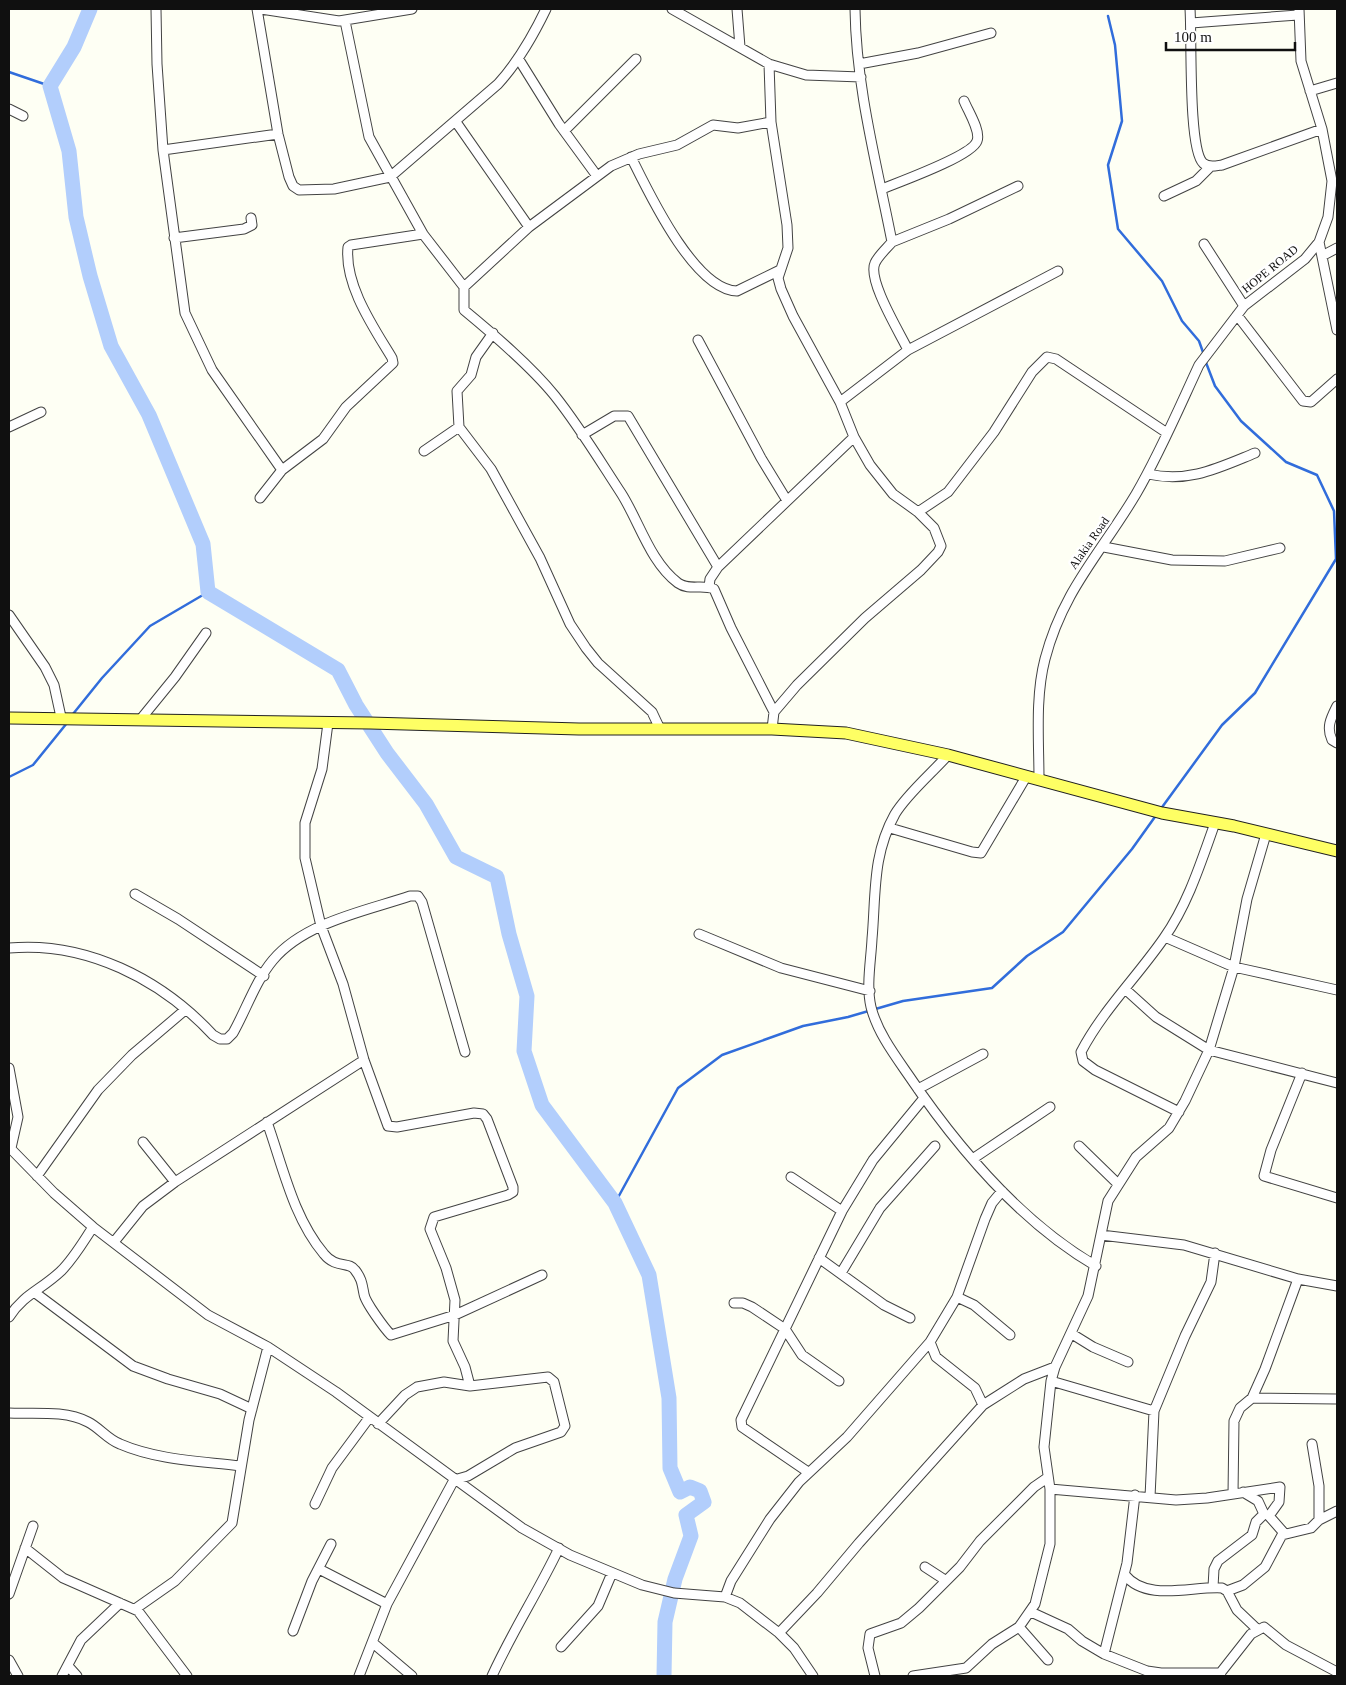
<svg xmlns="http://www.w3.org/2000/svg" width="1346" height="1685" viewBox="0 0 1346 1685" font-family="'Times New Roman',serif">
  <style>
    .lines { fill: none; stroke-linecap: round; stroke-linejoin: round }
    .stream { stroke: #316ddb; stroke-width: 2.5 }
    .river { stroke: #b2cefc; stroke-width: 15 }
    .minor-casing { stroke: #434343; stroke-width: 11 }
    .major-casing { stroke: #212121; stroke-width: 13 }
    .minor { stroke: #fff; stroke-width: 9 }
    .major { stroke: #feff64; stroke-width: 11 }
    .labels { text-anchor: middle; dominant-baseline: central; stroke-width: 5; stroke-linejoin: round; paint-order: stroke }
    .street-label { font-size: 12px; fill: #101010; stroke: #fff }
  </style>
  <rect width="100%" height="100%" fill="#fefff4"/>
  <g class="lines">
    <path class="stream" d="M1108,16L1115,45L1122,121L1108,165L1118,229L1162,281L1182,321L1199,341L1204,355
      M9,72L50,86
      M73,714L102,678L150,626L208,592
      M9,777L33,765L67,723
      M1160,810L1222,725L1255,693L1336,559L1334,511L1317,475L1286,462L1241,421L1215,386L1205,360
      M615,1203L678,1088L722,1055L803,1026L848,1017L903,1001L992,988L1027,956L1063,932L1132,849L1157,814"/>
    <path class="river" d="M90,9L74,47L50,86L69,151L76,217L90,276L111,346L149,415L203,544L208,592L338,670L356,705L387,753L426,804L456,857L497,877L509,934L527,996L524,1051L542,1105L615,1203L649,1275L669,1398L670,1468L680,1492L690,1487L700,1491L704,1502L686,1515L691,1536L675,1579L665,1622L664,1676"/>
    <defs>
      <path id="minor" d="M156,9L157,64L163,150L185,313L212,370L282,470
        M257,9L278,134L289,177L293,186L299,190L334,189L390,177L498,84C518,62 533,36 546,9
        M261,9L339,21L412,9
        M672,9L769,64L806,75L861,77
        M737,9L740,47
        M855,9C856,88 877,165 892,242C887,248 878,256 875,263C867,280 900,333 908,350
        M1190,9C1192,35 1188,149 1203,163C1208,168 1215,166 1222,165L1322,129
        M345,21L369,137L423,234L464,287V310C493,334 531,366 555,396C579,426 600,461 621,493C639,521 650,562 678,583C689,591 702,584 714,589L731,628L774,712L772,729
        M1191,23L1298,15
        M518,58L559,124L597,176
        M769,64L771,122L787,225L788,248L778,278L781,289L793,316L840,402L854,437L870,465L893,494L918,512L934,528L941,546L938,552L921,570L865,618L797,685L774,712
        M859,64L918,53L991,33
        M1310,91L1337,83
        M9,109L23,116
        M456,122L529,227
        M564,131L636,59
        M163,150L278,134
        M631,157C648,191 694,290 737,291L780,270
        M882,189C899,182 972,156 977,141C981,131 968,111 964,101
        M1164,196L1196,181L1210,167
        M174,238L244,229L252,225L251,218
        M892,242L949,219L1018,186
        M1319,242L1337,330
        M1204,244L1244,306
        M1322,256L1337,248
        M464,287L529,227L611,166L639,154L677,145L713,125L738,128L771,122
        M1237,315L1303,401L1311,402L1337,379
        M493,333L476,357L471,375L457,391L459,427L491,469L540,558L570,624L586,648L598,663L652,712L660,729
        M698,340L761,458L786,499
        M840,402L908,350L1058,271
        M9,427L41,412
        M582,435L614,416H628L718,567
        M424,451L459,427
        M1148,474C1189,483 1218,468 1255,453
        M260,498L282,470L323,439L346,407L393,363L392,358C374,328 344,285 348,247L351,245L423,234
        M918,512L948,492L994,432L1032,372L1047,357L1056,359L1167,433
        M1104,547L1172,560L1225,561L1280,548
        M709,587L710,579L718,567L854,437
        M9,615L45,667L54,685L61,717
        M1337,706C1331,718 1326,727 1332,740L1337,743
        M140,720L175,677L206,633
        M328,723L322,769L305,823V858L321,926L343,984L364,1060L388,1126L397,1127L474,1113L483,1114L487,1119L513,1187V1192L508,1195L434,1217L430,1229L446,1268L455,1300L453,1341L465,1367L470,1386
        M948,755C932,773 907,794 895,814C872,855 876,895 872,939C871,960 866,986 871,1007C877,1031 893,1053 907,1073C955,1144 1020,1222 1096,1266
        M1039,780C1039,741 1035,697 1045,659C1063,590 1101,553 1136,494C1160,453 1179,408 1199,365L1244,306L1305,259L1319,242L1328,217L1332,181L1322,129L1301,61L1299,9
        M890,828L972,852L981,853L1026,777
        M135,894L178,919L264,976
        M699,934L781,968L870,991
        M1165,937L1234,967L1337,990
        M9,948C86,941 161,979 213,1035L220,1039H227L233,1033C246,1010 256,980 273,960C305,922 366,911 410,896H418L422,902L465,1052
        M1125,989L1156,1017L1209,1050L1337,1083
        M9,1068L18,1117L11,1148
        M1302,1073L1271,1150L1264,1176L1337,1198
        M918,1089L983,1054
        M1179,1112L1095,1070L1083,1061L1081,1052C1103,1010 1137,977 1164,938C1188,904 1201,862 1215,823
        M267,1122C283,1167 293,1217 324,1254C336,1269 349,1261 355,1270C362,1279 362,1284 364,1294C365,1302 385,1329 391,1335L455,1315L542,1275
        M143,1142L175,1182
        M1079,1146L1118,1184
        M9,1147L54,1193L93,1227L208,1315L268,1347L336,1392L522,1528L570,1555L642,1585L674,1593L725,1597L740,1603L779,1633L794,1648L813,1676
        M974,1158L1050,1107
        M37,1176L98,1090L132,1055L185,1010
        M791,1177L842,1211
        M1101,1235L1184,1245L1298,1279L1337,1286
        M114,1242L143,1206L175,1182L364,1060
        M819,1258L884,1305L910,1318
        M841,1273L880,1208L935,1146
        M34,1292L133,1366L168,1379L220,1394L252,1409
        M957,1297L974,1305L1010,1335
        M734,1303H743L752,1307L785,1329L802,1355L839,1381
        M9,1317C24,1294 41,1290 61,1271C74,1258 83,1242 93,1227
        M1072,1334L1093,1347L1128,1362
        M930,1342L936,1357L975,1388L983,1405
        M1051,1381L1154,1411
        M1252,1398L1337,1399
        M9,1413C34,1414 65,1410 88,1422C100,1428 107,1439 120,1444C157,1460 200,1461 240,1466
        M1312,1444L1319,1486V1520
        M808,1472L742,1427L741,1420L842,1211L873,1160L924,1098
        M1050,1489L1176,1500L1207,1498L1280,1487L1279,1502L1269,1516L1284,1533
        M1233,1494L1234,1421L1240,1408L1252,1398L1265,1369L1298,1279
        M1150,1497L1154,1411L1185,1336L1211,1282L1215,1253
        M315,1504L332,1468L369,1418
        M25,1548L63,1578L138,1611L187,1676
        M925,1567L945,1580
        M319,1569L387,1604
        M1125,1575C1146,1602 1192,1586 1222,1588L1227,1591L1237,1610L1257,1629
        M1213,1587L1214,1569L1218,1561L1252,1535L1256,1522L1264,1514L1258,1501L1243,1492
        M1227,1591L1243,1585L1265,1567L1282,1535L1311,1528L1319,1520L1337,1511
        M9,1594L33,1526
        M725,1597L731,1581L770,1519L799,1482L847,1437L930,1342L957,1297L985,1219L992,1203L1002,1191
        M135,1609L175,1581L232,1523L249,1420L268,1347
        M1031,1612L1068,1629L1082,1641L1104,1654L1147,1671L1161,1673H1221
        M1019,1627L1048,1660
        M293,1631L312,1581L331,1544
        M779,1633L817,1593L859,1543L983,1405L1024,1379L1055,1367
        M373,1643L412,1676
        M561,1647L598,1606L612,1573
        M1104,1654L1127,1563L1135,1495
        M9,1660L18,1676
        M68,1666L77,1676
        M62,1676L81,1640L120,1603
        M359,1676L387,1604L454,1480L468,1476L515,1448L561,1432L565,1426L554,1382L548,1377L470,1386L444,1382L417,1387L405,1395L378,1424
        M492,1676C512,1632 538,1592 559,1548
        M875,1676L868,1648L870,1634L901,1623L919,1608L960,1567L980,1541L1034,1487L1047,1478
        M913,1676L966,1668L992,1644L1019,1627L1035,1604L1050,1544V1489L1044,1447L1051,1381L1055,1367L1088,1296L1108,1201L1136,1157L1169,1128L1185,1101L1209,1050L1234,967L1247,899L1266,834
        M1218,1676L1251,1634L1264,1627L1286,1645L1337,1672"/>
      <path id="major" d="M9,718L370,723L579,729H772L846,733L948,755L1162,813L1234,826L1337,851"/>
    </defs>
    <use href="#minor" class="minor-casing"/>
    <use href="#major" class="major-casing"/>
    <use href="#minor" class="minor"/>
    <use href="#major" class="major"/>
  </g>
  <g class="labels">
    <g class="street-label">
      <text transform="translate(1270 269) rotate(-39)">HOPE ROAD</text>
      <text transform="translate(1089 543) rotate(-55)">Alakia Road</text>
    </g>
  </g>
  <rect width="1346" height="1685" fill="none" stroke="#101010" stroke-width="20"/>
  <path d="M1166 42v8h129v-8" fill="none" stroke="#101010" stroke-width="2.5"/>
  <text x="1174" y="42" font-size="15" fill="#101010" stroke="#ffffff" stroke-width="4" paint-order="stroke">100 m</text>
</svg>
